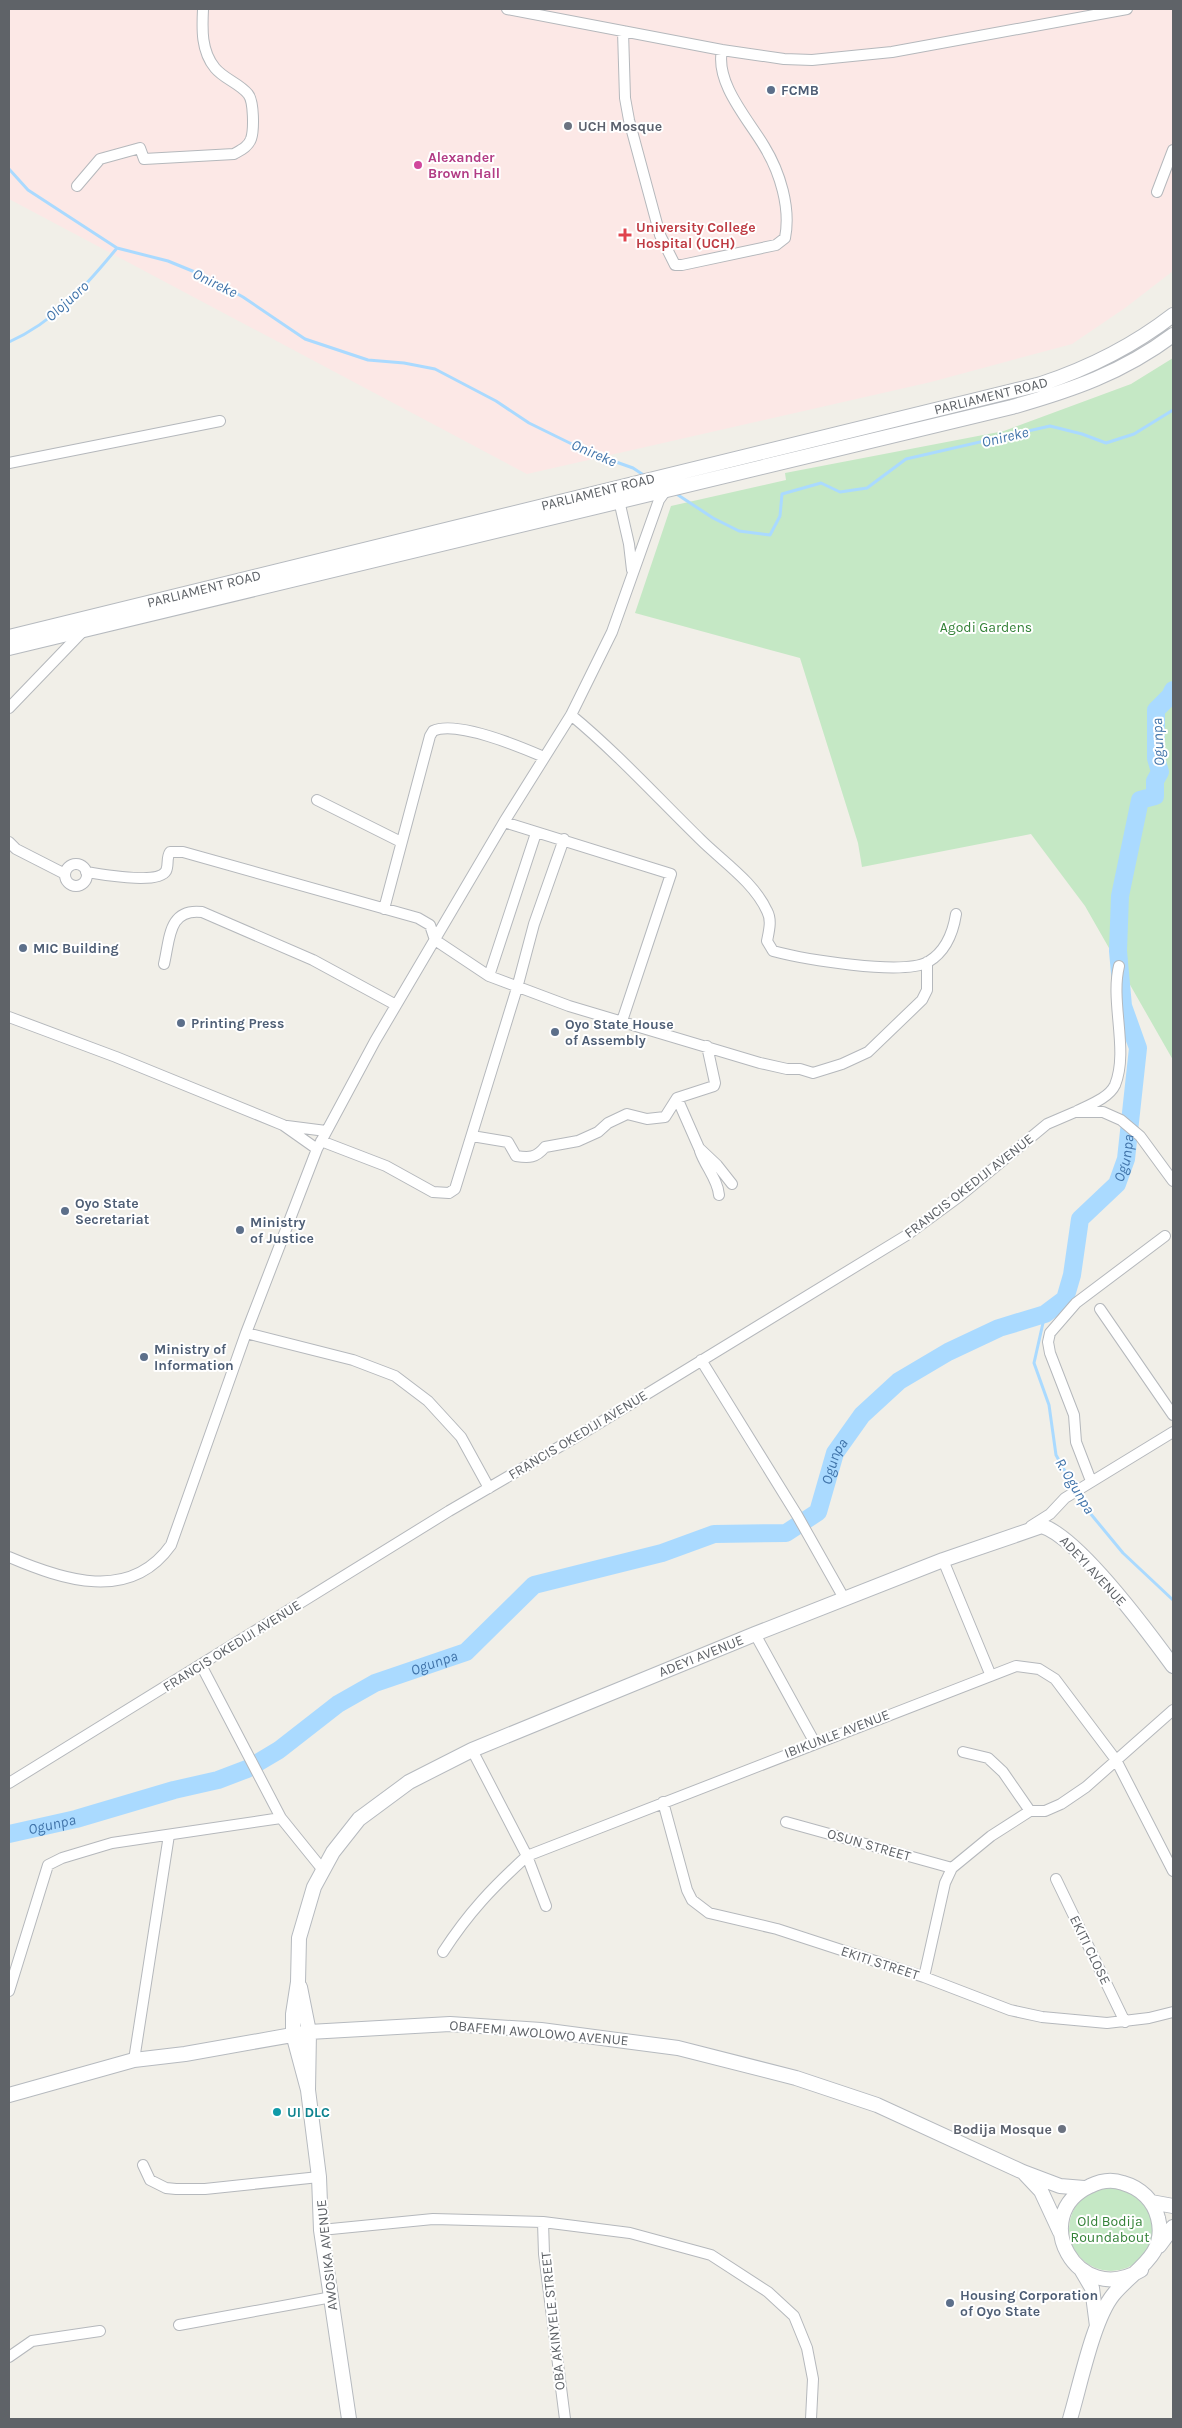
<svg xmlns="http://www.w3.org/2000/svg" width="1182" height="2428" viewBox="0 0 1182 2428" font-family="Karla,sans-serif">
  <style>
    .medical { fill: #fce8e6 }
    .green { fill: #c5e8c5 }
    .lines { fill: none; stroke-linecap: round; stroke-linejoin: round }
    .stream { stroke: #aadaff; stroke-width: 3 }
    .river { stroke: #aadaff; stroke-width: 18 }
    .street-casing { stroke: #b5b8bc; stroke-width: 12 }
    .secondary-casing { stroke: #b6babf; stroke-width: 16 }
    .street { stroke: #fff; stroke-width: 10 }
    .secondary { stroke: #fff; stroke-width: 14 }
    .service-dot { fill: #5c6f8a; stroke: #fff; stroke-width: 2 }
    .worship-dot { fill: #6b7280; stroke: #fff; stroke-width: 2 }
    .hotel-dot { fill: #d1479c; stroke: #fff; stroke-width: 2 }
    .health-dot { fill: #e0444e; stroke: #fff; stroke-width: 2 }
    .culture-dot { fill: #0f9aa8; stroke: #fff; stroke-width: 2 }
    .labels { text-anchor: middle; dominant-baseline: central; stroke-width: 4; stroke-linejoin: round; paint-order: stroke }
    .service-label { font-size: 14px; font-weight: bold; fill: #4e5e75; stroke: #fff; text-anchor: start }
    .worship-label { font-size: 14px; font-weight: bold; fill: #5b616d; stroke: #fff; text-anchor: start }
    .hotel-label { font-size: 14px; font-weight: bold; fill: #b23c85; stroke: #fff; text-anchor: start }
    .health-label { font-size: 14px; font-weight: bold; fill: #be3a42; stroke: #fff; text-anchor: start }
    .street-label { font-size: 14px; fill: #5f6368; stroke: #fff }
    .park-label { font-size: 14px; fill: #348238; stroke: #fff }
    .culture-label { font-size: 14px; font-weight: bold; fill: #0d838f; stroke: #fff; text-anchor: start }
    .water-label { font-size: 15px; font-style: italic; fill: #4174aa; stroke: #fff }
  </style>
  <rect width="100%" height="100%" fill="#f1efe8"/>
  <path class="medical" d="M9,9H1173V271L1125,308L1072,344L931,382L527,474L9,199Z"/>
  <path class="green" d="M1173,358V1060L1085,906L1031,834L862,867L858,843L800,658L635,613L671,506L786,480L785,473L1004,431L1131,384Z
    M1069 2229a42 42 0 1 1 84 0a42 42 0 1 1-84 0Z"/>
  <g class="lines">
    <path class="stream" d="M9,169L28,190L117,248L168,261L207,277L243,297L305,339L368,360L404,363L435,369L496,401L529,423L588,452L633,468L645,476
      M9,342C54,322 86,286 117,248
      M675,493L713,518L739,531L770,535L780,516L782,494L821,483L840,492L867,488L906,459L1050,426L1082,434L1106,443L1134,434L1173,410
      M1045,1314L1034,1363L1049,1405L1056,1455L1085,1507L1123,1553L1173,1600"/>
    <path class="river" id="s1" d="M9,1834L76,1819L174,1790L218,1780L247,1769L279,1750L338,1704L375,1683L466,1652L534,1585L662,1553L714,1534L786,1533L818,1512L835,1453L862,1415L899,1381L948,1352L999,1328L1045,1314L1065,1299L1072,1275L1080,1219L1117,1184L1126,1159L1138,1048L1123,1006L1118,951L1120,896L1140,800L1155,796V781L1160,772L1156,758V710L1170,696L1173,690"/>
    <defs>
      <path id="street" d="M507,9L722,50L784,59L812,60L892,52L1127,9
        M623,31L625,98L629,120L660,235L675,265H682L776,245L785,238C791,208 780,172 764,146C748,119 715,83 722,50
        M77,186L100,159L140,148L144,159L234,154C241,150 248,147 251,139C254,130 254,101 248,94C239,83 224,79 215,68C201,51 202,29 203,9
        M1157,192L1173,150
        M9,463L220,421
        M618,496L629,544L632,570
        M9,708L84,630
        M571,715C617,753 657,797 700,839C722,861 754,882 767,911C772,920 769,931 767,941L773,951C803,959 902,976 928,962C945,952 953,933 956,914
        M317,800L401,842
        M504,822L671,874L622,1021
        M9,842L16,849L65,874
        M65 875a11 11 0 1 1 22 0a11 11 0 1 1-22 0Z
        M86,872C101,874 158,885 166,871C169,865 166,858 170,852H183L418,918L430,925L435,940L489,976L569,1006L760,1063L787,1069H800L813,1073L842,1064L868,1052L922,1000L927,990V962
        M384,909L430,736L433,731C456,720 521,747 544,757
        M164,964C170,939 168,908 202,912L313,960L396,1005
        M489,976L536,833
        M9,1017L116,1057L283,1125L317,1149
        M677,1098L699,1148L717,1165L732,1184
        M1077,1111C1089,1105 1109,1098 1115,1085C1129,1051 1110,1002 1119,966
        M287,1126L326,1131
        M472,1136L508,1142L516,1156C529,1158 536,1158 545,1147L578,1141L598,1132L608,1123L627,1114L647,1119L665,1117L677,1098L714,1086L715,1083L707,1046
        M321,1141L386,1166L433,1192L449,1193L455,1189L517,988L534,924L564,839
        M700,1151C705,1166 718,1180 719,1195
        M1100,1309L1173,1415
        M246,1333L353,1360L395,1376L428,1401L461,1437L489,1488
        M701,1360L797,1515L845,1600
        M1091,1481L1076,1442L1074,1415L1050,1353L1048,1342L1050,1333L1076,1303L1165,1236
        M1031,1526L1050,1514L1065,1498L1173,1432
        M9,1557C63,1580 130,1603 171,1545L246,1333L317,1149L375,1041L504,822L571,715L612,632L659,500L664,493L662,491
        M943,1560L991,1676
        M755,1634L815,1743
        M201,1665L281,1818L323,1870
        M472,1750L527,1856L546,1906
        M963,1752L988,1758L1003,1772L1030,1811
        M9,1783L449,1511L583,1433L907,1235L960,1196L1047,1124L1075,1112H1103L1121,1120L1140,1136L1173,1181
        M663,1802L687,1890L692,1900L709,1913L777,1929L924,1977L1010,2010L1042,2017L1107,2023L1149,2018L1173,2012
        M786,1822L952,1868
        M1056,1879L1125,2022
        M443,1952C469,1912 492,1888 527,1856L1016,1666L1039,1669L1055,1679L1116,1760L1173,1871
        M924,1977L945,1883L952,1868L991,1836L1030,1811H1045L1061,1804L1086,1787L1173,1710
        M9,1991L48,1865L62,1858L112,1843L281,1818
        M134,2060L169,1835
        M143,2165L150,2180L166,2188L176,2189H205L319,2177
        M543,2222L544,2254L565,2419
        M321,2230L433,2219L543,2222L630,2233L711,2255L768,2292L794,2316L807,2348L813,2379L811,2419
        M179,2325L332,2297
        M9,2357L32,2341L100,2331"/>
      <path id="secondary" d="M9,637L1041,384C1089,368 1133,346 1173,315
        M9,648L1012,407C1072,390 1122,373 1173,335
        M300,1987L309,2032L308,2090L319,2177L321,2230L349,2419
        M308,2090L293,2034V2014L298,1982L299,1938L314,1887L333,1852L359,1819L409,1782L472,1750L755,1634L943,1560L1042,1526C1078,1537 1149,1633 1173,1666
        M9,2095L134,2060L185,2054L309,2032L450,2024L541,2030L678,2048L796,2078L877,2105L1023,2172L1060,2186L1084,2188
        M1025,2174L1041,2191L1060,2232
        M1151,2202L1173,2206
        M1159,2246L1173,2227
        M1082,2271L1092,2288L1097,2326
        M1070,2419C1080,2386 1093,2320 1113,2295C1133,2270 1168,2256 1158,2218C1154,2201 1141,2188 1123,2183C1112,2179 1100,2181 1090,2186C1027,2215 1077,2309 1141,2270"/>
    </defs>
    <use href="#street" class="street-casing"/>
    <use href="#secondary" class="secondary-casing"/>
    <use href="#street" class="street"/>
    <use href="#secondary" class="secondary"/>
  </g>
  <g class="service-dot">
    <circle cx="771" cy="90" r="5"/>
    <circle cx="23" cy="948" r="5"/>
    <circle cx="181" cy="1023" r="5"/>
    <circle cx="555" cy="1032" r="5"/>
    <circle cx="65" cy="1211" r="5"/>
    <circle cx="240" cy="1230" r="5"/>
    <circle cx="144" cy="1357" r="5"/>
    <circle cx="950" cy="2303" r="5"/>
  </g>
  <g class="worship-dot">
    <circle cx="568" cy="126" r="5"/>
    <circle cx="1062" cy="2129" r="5"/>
  </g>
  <circle class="hotel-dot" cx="418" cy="165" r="5"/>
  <path class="health-dot" d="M622.5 227.5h5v5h5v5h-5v5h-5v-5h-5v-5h5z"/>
  <circle class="culture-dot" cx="277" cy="2112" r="5"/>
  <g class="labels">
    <g class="service-label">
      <text x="781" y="90">FCMB</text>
      <text x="33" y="948">MIC Building</text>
      <text x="191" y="1023">Printing Press</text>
      <text x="565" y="1024">Oyo State House<tspan x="565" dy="16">of Assembly</tspan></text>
      <text x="75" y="1203">Oyo State<tspan x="75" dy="16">Secretariat</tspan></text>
      <text x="250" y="1222">Ministry<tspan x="250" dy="16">of Justice</tspan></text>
      <text x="154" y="1349">Ministry of<tspan x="154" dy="16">Information</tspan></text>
      <text x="960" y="2295">Housing Corporation<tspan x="960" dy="16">of Oyo State</tspan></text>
    </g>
    <g class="worship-label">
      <text x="578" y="126">UCH Mosque</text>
      <text x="1052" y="2129" text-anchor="end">Bodija Mosque</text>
    </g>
    <g class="hotel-label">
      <text x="428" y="157">Alexander<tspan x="428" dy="16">Brown Hall</tspan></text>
    </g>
    <g class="health-label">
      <text x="636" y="227">University College<tspan x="636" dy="16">Hospital (UCH)</tspan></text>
    </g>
    <g class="street-label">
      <text transform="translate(991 396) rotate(-14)">PARLIAMENT ROAD</text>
      <text transform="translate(598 492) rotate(-14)">PARLIAMENT ROAD</text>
      <text transform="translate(204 589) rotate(-14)">PARLIAMENT ROAD</text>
      <text transform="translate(969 1186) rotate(-38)">FRANCIS OKEDIJI AVENUE</text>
      <text transform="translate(578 1435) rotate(-31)">FRANCIS OKEDIJI AVENUE</text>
      <text transform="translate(1093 1571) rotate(47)">ADEYI AVENUE</text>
      <text transform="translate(232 1646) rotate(-32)">FRANCIS OKEDIJI AVENUE</text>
      <text transform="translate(701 1656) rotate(-22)">ADEYI AVENUE</text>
      <text transform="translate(837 1734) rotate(-21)">IBIKUNLE AVENUE</text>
      <text transform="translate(869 1845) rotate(16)">OSUN STREET</text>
      <text transform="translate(1090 1950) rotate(64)">EKITI CLOSE</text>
      <text transform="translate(880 1963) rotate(18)">EKITI STREET</text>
      <text transform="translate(539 2033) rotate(5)">OBAFEMI AWOLOWO AVENUE</text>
      <text transform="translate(327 2255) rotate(-96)">AWOSIKA AVENUE</text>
      <text transform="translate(553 2321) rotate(-96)">OBA AKINYELE STREET</text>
    </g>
    <g class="park-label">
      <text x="986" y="627">Agodi Gardens</text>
      <text x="1110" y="2221">Old Bodija<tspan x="1110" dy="16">Roundabout</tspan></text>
    </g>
    <g class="culture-label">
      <text x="287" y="2112">UI DLC</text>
    </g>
    <g class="water-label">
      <text transform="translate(215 283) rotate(26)">Onireke</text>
      <text transform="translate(67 301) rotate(-42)">Olojuoro</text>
      <text transform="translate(1005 437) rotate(-13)">Onireke</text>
      <text transform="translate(594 453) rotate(23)">Onireke</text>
      <text transform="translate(1158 742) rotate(-93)">Ogunpa</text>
      <text stroke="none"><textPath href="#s1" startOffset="1395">Ogunpa</textPath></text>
      <text stroke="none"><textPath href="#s1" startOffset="944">Ogunpa</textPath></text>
      <text transform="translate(1075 1486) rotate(59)">R. Ogunpa</text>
      <text stroke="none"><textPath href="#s1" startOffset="464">Ogunpa</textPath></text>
      <text stroke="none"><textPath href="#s1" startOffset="44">Ogunpa</textPath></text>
    </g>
  </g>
  <rect width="1182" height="2428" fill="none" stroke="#5f6368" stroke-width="20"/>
</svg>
